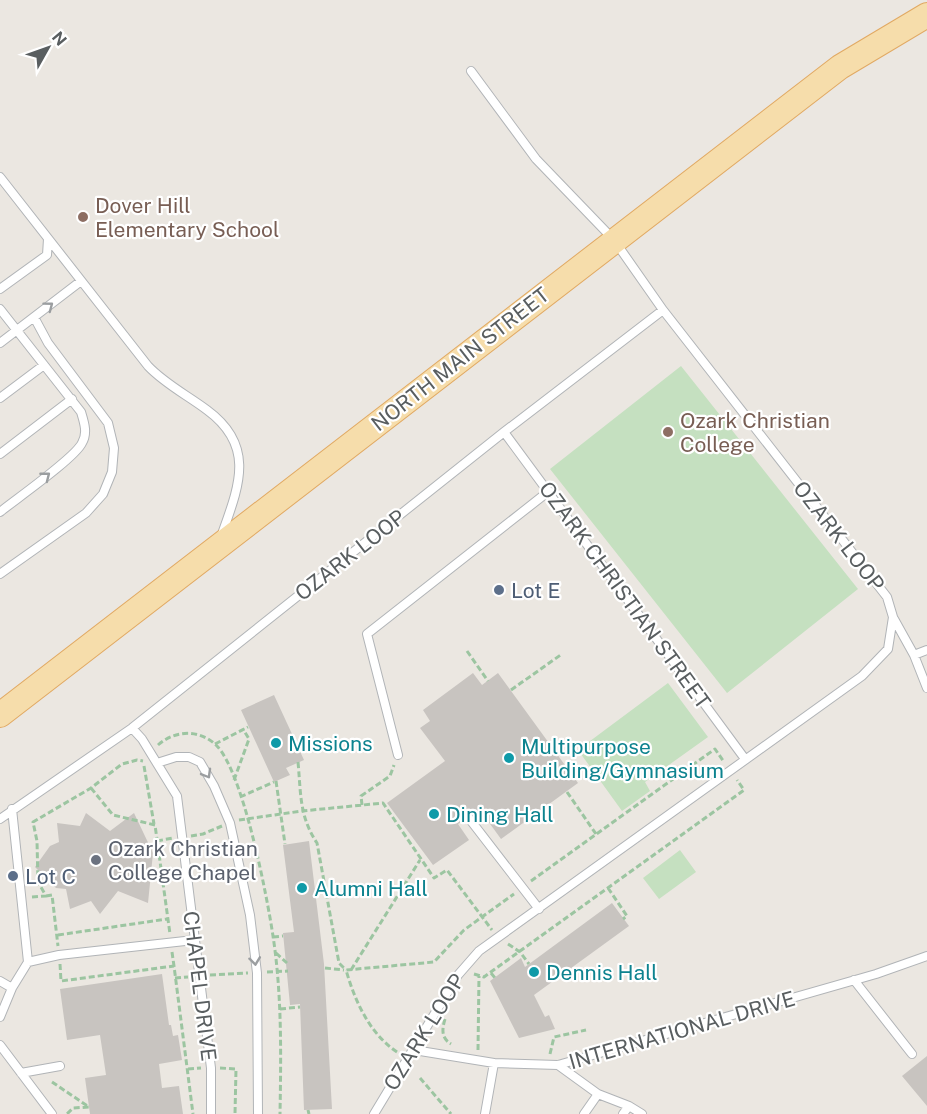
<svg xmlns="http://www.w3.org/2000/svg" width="927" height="1114" viewBox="0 0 927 1114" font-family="'Public Sans',sans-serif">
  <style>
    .green { fill: #c5e0c0 }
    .building { fill: #c8c4c0 }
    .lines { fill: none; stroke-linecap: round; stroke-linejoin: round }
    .service-casing { stroke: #b1b4b7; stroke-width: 10 }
    .primary-casing { stroke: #e1a963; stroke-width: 26 }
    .path { stroke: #9cc5a1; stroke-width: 3; stroke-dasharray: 6 3; stroke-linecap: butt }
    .service { stroke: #fff; stroke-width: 8 }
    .primary { stroke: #f6ddab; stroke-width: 24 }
    .oneway { stroke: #9b9ea0 }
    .education-dot { fill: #8d6e63; stroke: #fff; stroke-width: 2 }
    .service-dot { fill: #5c6f8a; stroke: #fff; stroke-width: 2 }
    .culture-dot { fill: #0f9aa8; stroke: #fff; stroke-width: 2 }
    .worship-dot { fill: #6b7280; stroke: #fff; stroke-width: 2 }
    .labels { text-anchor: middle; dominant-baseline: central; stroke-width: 4.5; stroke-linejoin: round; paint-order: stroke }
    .education-label { font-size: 21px; fill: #785e54; stroke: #fff; text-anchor: start }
    .street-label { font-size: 21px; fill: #595e60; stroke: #fff }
    .service-label { font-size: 21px; fill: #4e5e75; stroke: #fff; text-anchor: start }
    .culture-label { font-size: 21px; fill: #0d838f; stroke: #fff; text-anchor: start }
    .worship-label { font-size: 21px; fill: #5b616d; stroke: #fff; text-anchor: start }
  </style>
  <rect width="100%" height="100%" fill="#ebe7e1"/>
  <path class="green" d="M681,366L858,589L727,693L550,469Z
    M668,683L708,737L645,782L650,791L622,811L578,750Z
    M680,850L696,872L659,899L643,878Z"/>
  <path class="building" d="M473,673L482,685L498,673L578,783L501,839L480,810L473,814L470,811L465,812L462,815L463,821L458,824L469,840L433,865L387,803L445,761L420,728L430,721L423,710Z
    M274,695L304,760L286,768L290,775L274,782L241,710Z
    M86,813L110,831L134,813L153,853L148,903L118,891L100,914L91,901L70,909L66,889L56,888L35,867L50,846L59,842L57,823L80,826Z
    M309,841L324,964L332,1109L304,1110L300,1004L290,1005L283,933L294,932L283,845Z
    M612,903L629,926L534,995L545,1017L549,1015L555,1029L519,1038L490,981L521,958L525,967Z
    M162,974L169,1025H171L173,1036L178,1035L182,1060L159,1064L162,1088L179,1086L183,1114H90L85,1078L106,1075L100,1035L67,1040L60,989Z
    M927,1056V1106L902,1076Z"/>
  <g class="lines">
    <defs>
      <path id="service" d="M471,71L536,159L614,240L663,310
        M0,177L148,366C165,384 187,395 207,410C256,446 239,486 222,534
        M0,289L47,255L48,239
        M0,309L81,412C84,422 88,433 82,443C75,458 16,499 0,512
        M0,343L81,281
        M0,398L44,365
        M504,432L745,759
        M0,454L72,399
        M0,574L86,513L103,494L112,472L114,448L108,423L48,343L34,317
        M894,619L914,655L927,688
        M914,655L927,650
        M132,728L142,739L177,796L211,1068V1114
        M398,755L367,634L549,491
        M157,763L176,757H189L200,762L214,786L230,823L250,915L257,973L258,1114
        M468,817L539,909
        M0,819L132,728L504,432L663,310L887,597L893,617L888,649L862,676L479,951L458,975L374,1114
        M28,962L59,955L194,940
        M854,980L912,1054
        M0,981L12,988
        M0,1017L12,988L28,962L12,809
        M0,1045L52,1114
        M414,1050L494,1063L558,1065L876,974L927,956
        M558,1065L598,1094L629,1106L642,1114
        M21,1073L60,1066
        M485,1114L494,1063
        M584,1114L598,1094
        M623,1114L629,1106"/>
      <path id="primary" d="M0,715L840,67L927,15"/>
    </defs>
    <use href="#service" class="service-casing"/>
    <use href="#primary" class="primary-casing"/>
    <path class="path" d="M467,651L488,681
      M511,690L562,654
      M215,744L248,727
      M158,745C175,730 199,729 216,745C243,771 267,896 273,936C282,995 281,1055 280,1114
      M298,762C301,793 299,816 317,843L339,963L346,970
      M144,766L154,824
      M234,780L249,739L243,729
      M276,781L285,844
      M91,788L113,815L155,825L170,934
      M567,792L596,834
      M240,797L274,782
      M362,805L361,796L390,776L394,765
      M239,820L302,811L383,803L434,878L447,870L492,930
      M191,836L203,834L222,826
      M157,841L173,838
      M531,881L715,749L724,762
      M608,888L627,916L623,919
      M46,896L52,895L58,946
      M32,897L46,896L38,882L37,841L33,822L91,788L122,764L137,760L143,761
      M58,935L167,919
      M273,937L283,936
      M508,944L520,952L529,964
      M172,952L174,966
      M276,953L287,963
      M60,964L61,981L174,966L193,1114
      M325,968L344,970
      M351,970L420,860
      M267,972L288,971
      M491,973L495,978
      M474,974L484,977L744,790L737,780
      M210,975L248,973
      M175,978L188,977
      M280,1009L300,1007
      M445,1019C442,1029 441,1038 451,1044
      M478,1050L479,976
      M397,1052C369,1033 355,1001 346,970L434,962L464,930L514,894
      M550,1054L554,1037L586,1030
      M220,1068L236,1069L235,1114
      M188,1069L201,1068
      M420,1078L451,1114
      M52,1082L89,1107L73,1108L67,1114
      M308,1110L309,1114"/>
    <use href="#service" class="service"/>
    <use href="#primary" class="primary"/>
  </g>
  <defs><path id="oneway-chevron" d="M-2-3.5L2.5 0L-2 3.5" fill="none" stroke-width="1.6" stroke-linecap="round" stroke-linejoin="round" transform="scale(1.5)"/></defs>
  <g class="oneway">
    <use href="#oneway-chevron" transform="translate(49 306) rotate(-37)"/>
    <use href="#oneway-chevron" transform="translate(46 476) rotate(-38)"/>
    <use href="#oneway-chevron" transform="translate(207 774) rotate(60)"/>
    <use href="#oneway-chevron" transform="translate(255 961) rotate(83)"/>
  </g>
  <g class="education-dot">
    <circle cx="83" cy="217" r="6"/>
    <circle cx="668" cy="432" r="6"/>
  </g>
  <g class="service-dot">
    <circle cx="499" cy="590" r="6"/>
    <circle cx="13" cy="876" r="6"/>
  </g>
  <g class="culture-dot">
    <circle cx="276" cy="743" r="6"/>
    <circle cx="509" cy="758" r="6"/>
    <circle cx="434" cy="814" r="6"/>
    <circle cx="302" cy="888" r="6"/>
    <circle cx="534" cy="972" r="6"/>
  </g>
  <circle class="worship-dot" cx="96" cy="860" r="6"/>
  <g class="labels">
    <g class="education-label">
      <text x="95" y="205">Dover Hill<tspan x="95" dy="24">Elementary School</tspan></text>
      <text x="680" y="420">Ozark Christian<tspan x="680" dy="24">College</tspan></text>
    </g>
    <g class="street-label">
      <text transform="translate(460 359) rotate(-38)">NORTH MAIN STREET</text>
      <text transform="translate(839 536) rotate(52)">OZARK LOOP</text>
      <text transform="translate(350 555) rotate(-38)">OZARK LOOP</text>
      <text transform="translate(625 595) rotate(54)">OZARK CHRISTIAN STREET</text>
      <text transform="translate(200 986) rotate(83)">CHAPEL DRIVE</text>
      <text transform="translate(682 1030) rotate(-16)">INTERNATIONAL DRIVE</text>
      <text transform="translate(424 1032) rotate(-58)">OZARK LOOP</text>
    </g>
    <g class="service-label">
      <text x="511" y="590">Lot E</text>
      <text x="25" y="876">Lot C</text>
    </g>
    <g class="culture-label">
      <text x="288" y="743">Missions</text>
      <text x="521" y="746">Multipurpose<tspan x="521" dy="24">Building/Gymnasium</tspan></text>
      <text x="446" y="814">Dining Hall</text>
      <text x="314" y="888">Alumni Hall</text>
      <text x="546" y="972">Dennis Hall</text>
    </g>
    <g class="worship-label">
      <text x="108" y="848">Ozark Christian<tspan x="108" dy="24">College Chapel</tspan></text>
    </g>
  </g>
  <g transform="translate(48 48) rotate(50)" stroke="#ffffff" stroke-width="4.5" paint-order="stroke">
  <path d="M0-4.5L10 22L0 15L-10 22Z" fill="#595e60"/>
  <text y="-9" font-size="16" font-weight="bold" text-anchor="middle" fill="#595e60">N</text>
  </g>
</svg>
